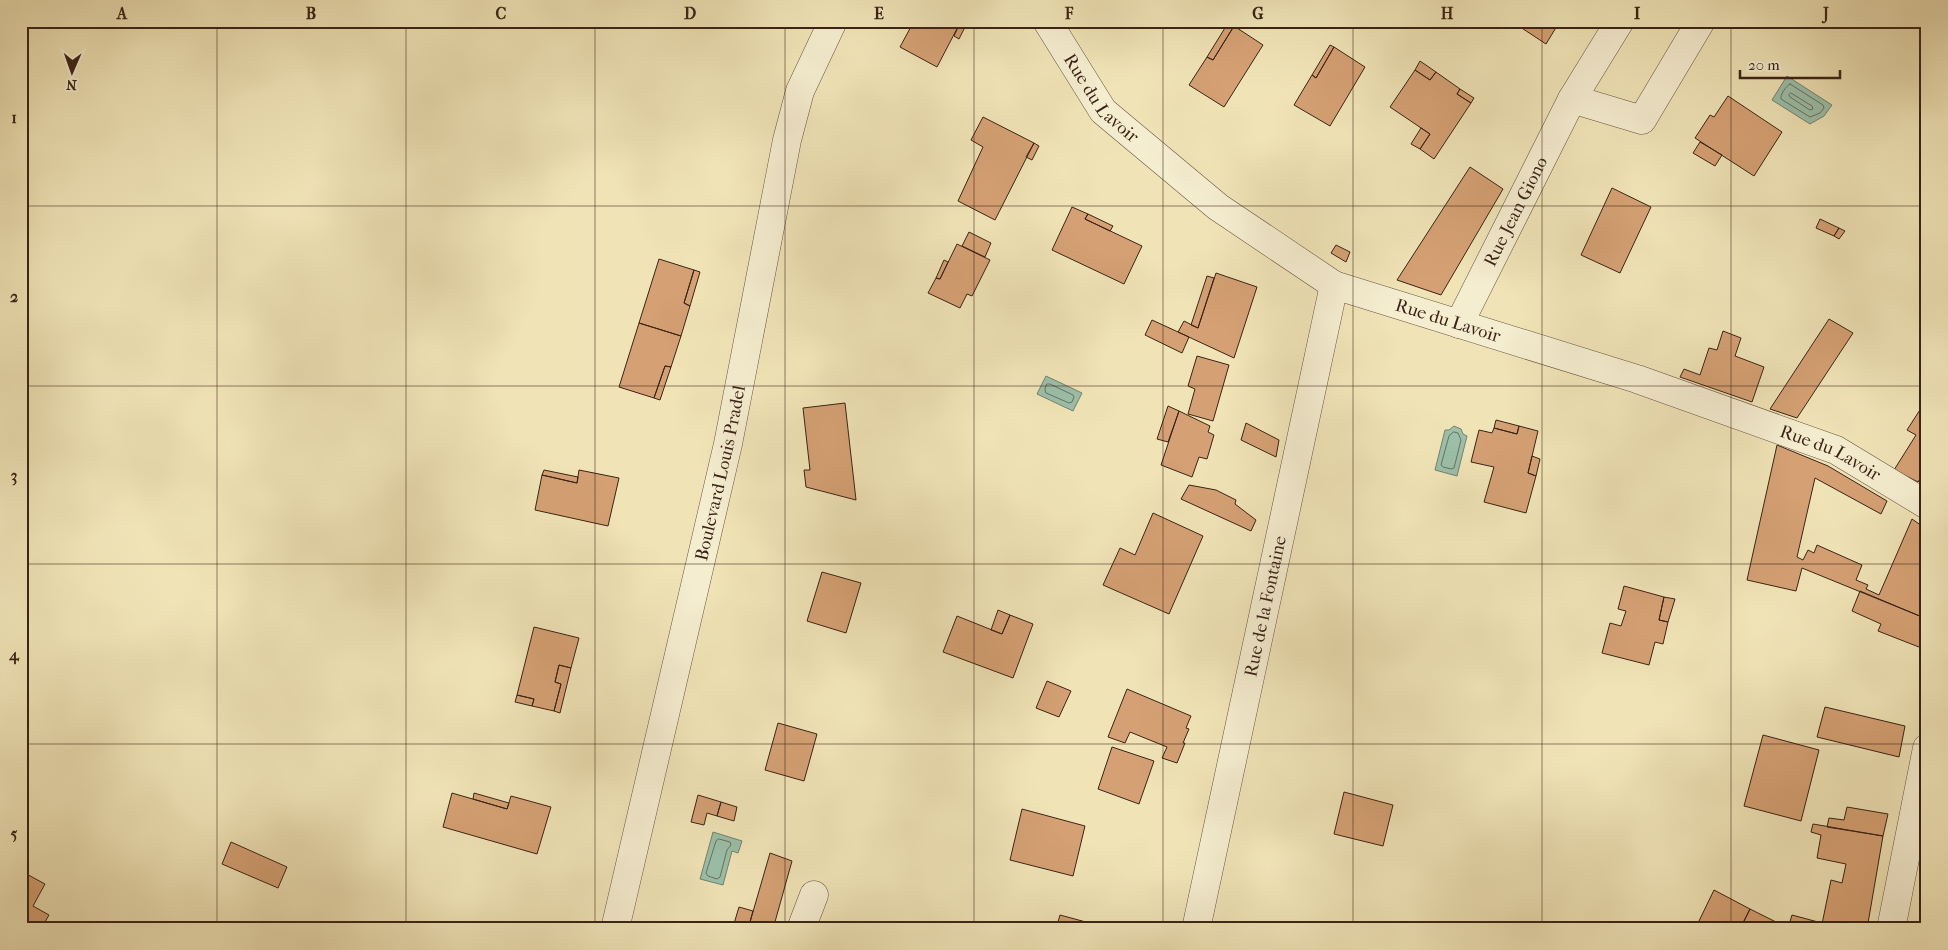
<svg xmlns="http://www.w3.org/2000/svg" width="1948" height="950" viewBox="0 0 1948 950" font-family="'IM FELL French Canon',serif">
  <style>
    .water { fill: #9bbfa9; stroke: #74816e }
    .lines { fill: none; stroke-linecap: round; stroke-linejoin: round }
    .shore { stroke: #6a7160; stroke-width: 1 }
    .building { fill: #d5a174; stroke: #3a2316 }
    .street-casing { stroke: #68533e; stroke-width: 29 }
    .street { stroke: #f5edd0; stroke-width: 28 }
    .grid { fill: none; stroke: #3a2316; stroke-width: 1; stroke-opacity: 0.55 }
    .labels { text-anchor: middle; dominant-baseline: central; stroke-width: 4.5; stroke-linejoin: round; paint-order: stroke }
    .street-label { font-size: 18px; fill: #3a2316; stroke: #f5edd0 }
    .neatline { fill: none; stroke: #3a2316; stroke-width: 2 }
    .grid-label { font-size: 16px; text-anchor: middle; font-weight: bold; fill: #3a2316 }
  </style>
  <rect width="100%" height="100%" fill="#f0e4b7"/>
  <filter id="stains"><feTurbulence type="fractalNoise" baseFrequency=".004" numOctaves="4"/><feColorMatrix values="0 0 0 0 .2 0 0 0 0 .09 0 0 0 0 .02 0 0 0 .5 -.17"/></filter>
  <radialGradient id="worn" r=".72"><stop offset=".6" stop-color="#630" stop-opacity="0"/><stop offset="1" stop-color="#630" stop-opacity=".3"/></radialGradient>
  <path class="water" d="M1787,76L1832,105L1824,116L1810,124L1772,100Z
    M1046,376L1082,393L1073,411L1037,394Z
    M1454,426L1461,429L1463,434L1467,436L1457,476L1435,470L1445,430H1449Z
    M713,832L742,841L738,853L732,851L723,885L700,879Z
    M879,922L915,929H878Z"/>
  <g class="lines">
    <path class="shore" d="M1790,84L1823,105L1824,108L1820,113L1810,117L1781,99C1780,95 1786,86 1790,84Z
      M1791,93L1812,106L1813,109L1810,110L1790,97L1789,95Z
      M1047,384H1050L1073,395L1074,397L1072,402L1069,403L1046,393L1045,390Z
      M1454,432L1458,433L1461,440L1454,468L1451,469L1443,467L1441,465L1449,436Z
      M719,839L730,842L731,845L727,850L720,877L717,879L708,876L706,873L716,841Z"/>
  </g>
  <path class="building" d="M914,21H961L937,67L900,47Z
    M961,21H968L959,39L954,36Z
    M1511,21H1560L1546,44Z
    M1228,23L1234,26L1213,60L1207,57Z
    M1234,26L1263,45L1224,107L1189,85L1207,57L1213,60Z
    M1330,45L1334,47L1316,78L1312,75Z
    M1334,47L1365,67L1330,126L1294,105L1312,75L1316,78Z
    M1420,61L1436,72L1430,80L1415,70Z
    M1415,70L1430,80L1436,72L1460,89L1457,94L1471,103L1434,159L1420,149L1430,134L1390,107Z
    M1460,89L1474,98L1471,103L1457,94Z
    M1728,96L1782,132L1754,176L1695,138L1710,115L1714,117Z
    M983,117L1034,143L995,220L958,201L983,147L971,140Z
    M1421,128L1430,134L1420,149L1411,144Z
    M1700,142L1722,155L1715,166L1693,153Z
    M1034,143L1039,146L1032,160L1026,157Z
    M1470,167L1503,189L1441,295L1397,280Z
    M1612,188L1651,207L1620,273L1581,255Z
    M1072,207L1088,214L1085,219L1142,246L1124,284L1052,250Z
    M1088,214L1113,226L1110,231L1085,219Z
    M1820,219L1839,228L1834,236L1816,228Z
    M1839,228L1845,231L1839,239L1834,236Z
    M969,232L991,243L985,257L962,246Z
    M957,244L990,260L972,296L967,294L960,308L928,293L936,278L940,279Z
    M1336,245L1350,252L1346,262L1331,253Z
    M659,259L694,270L684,303L690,306L681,336L639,323Z
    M944,260L948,262L940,279L936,278Z
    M694,270L700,272L690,306L684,303Z
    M1216,273L1257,287L1234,358L1178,332L1184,321L1198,328Z
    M1207,276L1214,278L1198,328L1191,325Z
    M1829,319L1853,333L1797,418L1770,409Z
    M1152,320L1189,337L1182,353L1145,335Z
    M639,323L681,336L671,367L665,366L654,398L619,387Z
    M1723,331L1741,338L1735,356L1764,367L1752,402L1680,377L1684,369L1700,375L1709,348L1717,350Z
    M1197,356L1229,365L1213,421L1188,414L1195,389L1188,386Z
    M665,366L671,367L660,400L654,398Z
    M1925,402L1927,403V468L1918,482L1894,470L1916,435L1907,430Z
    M845,403L856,500L806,487L804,470H810L803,408Z
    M1168,406L1179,411L1168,442L1157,439Z
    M1179,411L1210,426L1208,432L1214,435L1207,459L1199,457L1192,477L1161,465Z
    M1496,420L1519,426L1517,434L1494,428Z
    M1246,423L1279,440L1276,457L1241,440Z
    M1519,426L1538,431L1528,473L1536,476L1526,513L1484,502L1494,467L1471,462L1479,430L1492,433L1494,428L1517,434Z
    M1777,445L1828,466L1887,501L1881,514L1815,478L1797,557L1803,560L1808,550L1814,553L1817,545L1862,565L1856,580L1868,585L1866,589L1879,595L1912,519L1922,526L1927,534V619L1802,568L1796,591L1747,580Z
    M1532,456L1540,459L1536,476L1528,473Z
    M544,470L578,477L577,483L542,475Z
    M579,470L619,478L608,526L535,510L542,475L577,483Z
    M1189,485L1216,490L1236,500L1235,504L1256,520L1251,531L1181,499Z
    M1153,513L1203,536L1169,614L1103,585L1120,548L1135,555Z
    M822,572L861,583L846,633L807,621Z
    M1624,586L1664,597L1659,620L1668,622L1663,644L1655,642L1649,665L1602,653L1610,623L1621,626L1626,611L1618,609Z
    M1860,591L1927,619V638L1924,649L1878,631L1881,624L1852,611Z
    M1664,597L1675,599L1668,622L1659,620Z
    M998,610L1010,615L1002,634L991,630Z
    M1010,615L1033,624L1013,678L943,652L957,616L1002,634Z
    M534,627L579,638L571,668L559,665L555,682L561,684L554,711L532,706L534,699L517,695Z
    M559,665L571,668L560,713L554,711L561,684L555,682Z
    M1047,681L1071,691L1059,717L1036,708Z
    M1127,689L1191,716L1186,728L1189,729L1183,743H1185L1177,763L1162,758L1167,747L1130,732L1125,743L1108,737Z
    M517,695L534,699L532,706L515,702Z
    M1825,707L1905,726L1899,757L1817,737Z
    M778,723L817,734L804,781L765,770Z
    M1763,735L1819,750L1801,821L1744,806Z
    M1112,747L1154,761L1139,804L1098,789Z
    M1344,792L1393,805L1383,846L1334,834Z
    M452,793L507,809L511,796L551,807L537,854L443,827Z
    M474,793L509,803L507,809L473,799Z
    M698,795L721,802L717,816L707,813L704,825L691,822Z
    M721,802L737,807L734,821L717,816Z
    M1847,807L1888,814L1883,836L1827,827L1829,818L1844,820Z
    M1022,809L1085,826L1073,876L1010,860Z
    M1813,824L1883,836L1867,929H1821L1831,880L1842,883L1846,864L1817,858L1821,835L1811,832Z
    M231,842L287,867L278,888L222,864Z
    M770,853L792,861L773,929H748Z
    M21,871L45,884L33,906L49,915L41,929H21Z
    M1714,890L1750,909L1740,929H1715L1699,921Z
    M739,907L753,911L748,929L733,927Z
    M1750,909L1790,929H1740Z
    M1060,915L1097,925L1096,929H1056Z
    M1792,915L1818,922L1816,929L1788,928Z"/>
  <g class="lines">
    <defs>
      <g id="street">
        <path id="s1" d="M1047,21L1103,111L1218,207L1334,285L1637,379L1836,450L1927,505"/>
        <path d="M1572,99L1642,120L1701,21"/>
        <path id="s2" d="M1459,324L1572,99L1620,21"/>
        <path id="s3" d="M615,929L728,444L787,140L800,91L833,21"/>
        <path d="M801,929L814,895"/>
        <path id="s4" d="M1196,929L1334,285"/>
        <path d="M1891,929L1927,748"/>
      </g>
    </defs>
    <use href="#street" class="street-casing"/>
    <use href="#street" class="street"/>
  </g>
  <path class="grid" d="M217,21V929M406,21V929M595,21V929M785,21V929M974,21V929M1163,21V929M1353,21V929M1542,21V929M1731,21V929M21,206H1927M21,386H1927M21,564H1927M21,744H1927"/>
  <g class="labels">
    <g class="street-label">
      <text stroke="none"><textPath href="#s1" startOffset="95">Rue du Lavoir</textPath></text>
      <text stroke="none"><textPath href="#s2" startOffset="126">Rue Jean Giono</textPath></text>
      <text stroke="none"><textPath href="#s1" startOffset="515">Rue du Lavoir</textPath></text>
      <text stroke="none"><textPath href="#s1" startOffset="920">Rue du Lavoir</textPath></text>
      <text stroke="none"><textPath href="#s3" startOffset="468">Boulevard Louis Pradel</textPath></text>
      <text stroke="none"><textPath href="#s4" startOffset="330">Rue de la Fontaine</textPath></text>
    </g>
  </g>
  <rect width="1948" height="950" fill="none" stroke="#f0e4b7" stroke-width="55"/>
  <g transform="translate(72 72) rotate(182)" stroke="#f5edd0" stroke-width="4" paint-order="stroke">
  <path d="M0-4L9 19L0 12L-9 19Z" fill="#3a2316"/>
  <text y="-8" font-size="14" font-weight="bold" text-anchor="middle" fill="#3a2316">N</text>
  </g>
  <path d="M1740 70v8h100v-8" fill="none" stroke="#3a2316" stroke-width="2.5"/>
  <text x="1748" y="70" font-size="15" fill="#3a2316" stroke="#f5edd0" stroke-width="4" paint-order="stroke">20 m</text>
  <rect x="28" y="28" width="1892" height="894" class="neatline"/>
  <g class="grid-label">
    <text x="122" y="19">A</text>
    <text x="311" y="19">B</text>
    <text x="501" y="19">C</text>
    <text x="690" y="19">D</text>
    <text x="879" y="19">E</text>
    <text x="1069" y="19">F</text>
    <text x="1258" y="19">G</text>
    <text x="1447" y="19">H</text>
    <text x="1637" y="19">I</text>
    <text x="1826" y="19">J</text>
    <text x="14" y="123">1</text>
    <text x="14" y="302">2</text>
    <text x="14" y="481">3</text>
    <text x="14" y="660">4</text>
    <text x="14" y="839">5</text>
  </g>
  <rect width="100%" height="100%" filter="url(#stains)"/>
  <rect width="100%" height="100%" fill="url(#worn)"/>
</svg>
